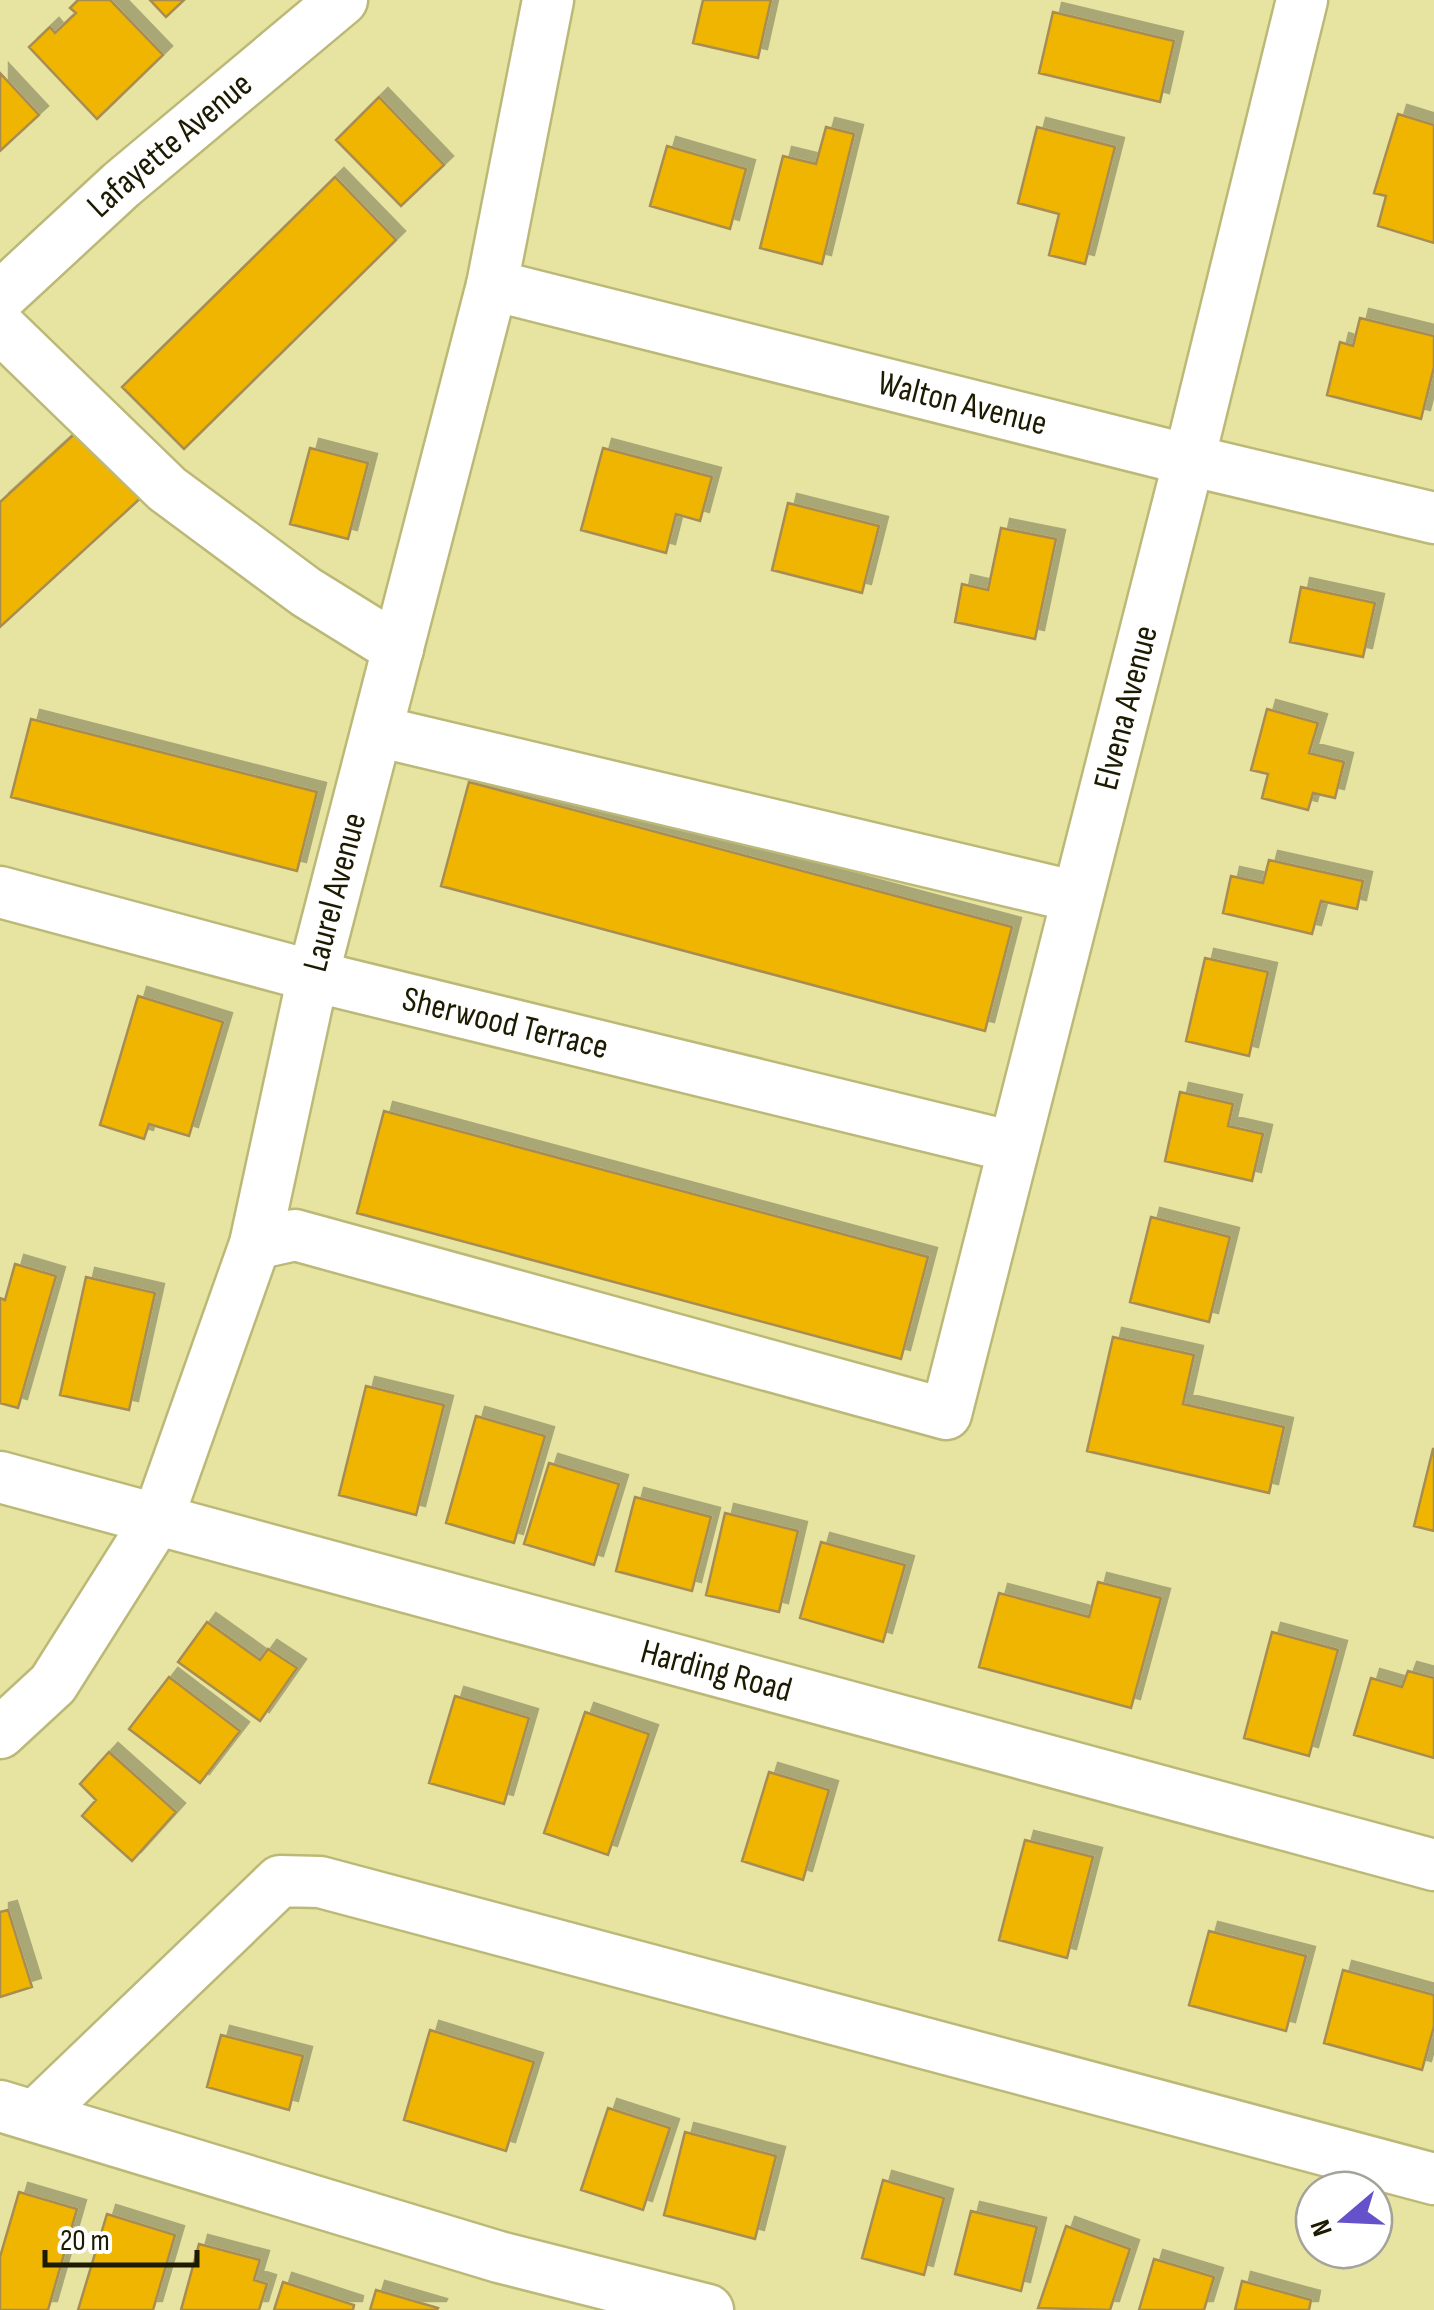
<svg xmlns="http://www.w3.org/2000/svg" width="1434" height="2310" viewBox="0 0 1434 2310" font-family="'Sofia Sans Condensed',sans-serif">
  <style>
    .building { fill: #efb500; stroke: #a88d52; stroke-width: 2.5; filter: url(#shadow) }
    .lines { fill: none; stroke-linecap: round; stroke-linejoin: round }
    .minor-casing { stroke: #bcb978; stroke-width: 55 }
    .minor { stroke: #fff; stroke-width: 50 }
    .labels { text-anchor: middle; dominant-baseline: central; stroke-width: 9; stroke-linejoin: round; paint-order: stroke }
    .street-label { font-size: 35px; fill: #1c1a01; stroke: #fff }
  </style>
  <defs>
    <filter id="shadow"><feDropShadow dx="9" dy="-9" stdDeviation="0" flood-color="#0004"/></filter>
  </defs>
  <rect width="100%" height="100%" fill="#e7e4a1"/>
  <path class="building" d="M78,0H110L163,55L97,119L29,47L50,27L55,33L76,13L70,8Z
    M150,0H184L166,17Z
    M703,0H771L758,58L693,43Z
    M1053,12L1174,41L1160,102L1039,73Z
    M0,73L39,115L0,151Z
    M379,97L444,165L401,206L336,140Z
    M1398,114L1434,125V243L1378,226L1386,196L1374,193Z
    M826,127L854,134L822,264L760,248L783,156L816,164Z
    M1037,127L1115,147L1085,264L1049,255L1059,214L1018,203Z
    M667,146L746,169L730,229L650,206Z
    M335,177L396,240L184,449L122,387Z
    M1360,318L1434,336V367L1421,419L1327,395L1340,342L1353,346Z
    M82,427L144,495L0,627V502Z
    M310,448L368,463L348,539L290,524Z
    M603,448L712,477L700,521L676,514L666,553L581,530Z
    M788,503L879,526L862,593L772,570Z
    M1001,528L1056,539L1035,639L955,622L962,584L988,590Z
    M1301,587L1375,603L1363,657L1290,642Z
    M1267,709L1318,723L1309,753L1344,762L1335,798L1313,793L1308,810L1262,798L1268,774L1251,770Z
    M31,719L317,792L297,871L11,797Z
    M469,782L1012,927L985,1031L441,886Z
    M1269,860L1363,881L1357,909L1321,901L1312,934L1223,913L1231,876L1263,883Z
    M1205,958L1268,972L1249,1056L1186,1041Z
    M138,996L223,1022L189,1136L149,1124L144,1139L100,1125Z
    M1180,1092L1233,1104L1228,1126L1263,1134L1252,1181L1165,1161Z
    M384,1111L928,1257L901,1359L357,1213Z
    M1151,1217L1230,1237L1209,1322L1130,1302Z
    M15,1264L56,1276L18,1408L0,1403V1298L5,1300Z
    M86,1277L155,1293L129,1410L60,1395Z
    M1113,1337L1194,1355L1183,1404L1284,1427L1269,1493L1087,1451Z
    M366,1386L444,1405L416,1515L339,1495Z
    M476,1416L545,1436L514,1543L446,1523Z
    M1433,1449H1434V1531L1414,1526Z
    M549,1463L619,1484L594,1565L524,1544Z
    M635,1497L711,1517L692,1591L616,1571Z
    M725,1513L798,1531L779,1612L706,1595Z
    M821,1542L905,1565L883,1642L800,1618Z
    M1098,1582L1161,1598L1131,1708L979,1667L999,1593L1089,1617Z
    M207,1622L260,1660L268,1649L297,1668L260,1721L178,1662Z
    M1272,1632L1338,1650L1309,1756L1244,1738Z
    M1408,1671L1434,1678V1758L1354,1735L1371,1678L1402,1687Z
    M169,1677L240,1731L200,1783L129,1729Z
    M455,1696L529,1718L504,1804L429,1783Z
    M585,1712L649,1734L608,1855L544,1833Z
    M109,1752L176,1812L132,1861L82,1816L96,1800L80,1784Z
    M769,1772L829,1790L803,1880L742,1861Z
    M1025,1840L1093,1857L1067,1958L999,1940Z
    M8,1910L32,1987L0,1997V1912Z
    M1209,1931L1306,1956L1286,2031L1189,2005Z
    M1343,1970L1434,1995V2026L1422,2070L1324,2043Z
    M430,2030L534,2062L506,2151L404,2120Z
    M221,2035L303,2056L289,2110L207,2087Z
    M608,2108L670,2128L643,2210L581,2190Z
    M685,2132L776,2156L755,2239L664,2215Z
    M883,2180L944,2198L924,2275L862,2258Z
    M19,2192L77,2209L48,2310H0V2257Z
    M971,2211L1037,2227L1021,2291L955,2274Z
    M107,2214L175,2235L153,2310H78Z
    M1066,2226L1130,2249L1110,2310L1038,2308Z
    M199,2244L260,2260L254,2280L267,2284L259,2310H181Z
    M1154,2259L1214,2277L1204,2310H1139Z
    M1242,2281L1311,2300L1309,2310H1235Z
    M283,2282L354,2305L353,2310H274Z
    M376,2290L438,2308L437,2310H370Z"/>
  <g class="lines">
    <defs>
      <g id="minor">
        <path id="s1" d="M492,285L1189,460L1434,518"/>
        <path id="s2" d="M0,297L121,185L342,0"/>
        <path d="M0,327L167,489L306,592L398,649"/>
        <path d="M377,731L1077,897"/>
        <path id="s3" d="M0,892L313,976L1013,1147"/>
        <path id="s4" d="M255,1244L295,1235L946,1414L1189,460L1302,0"/>
        <path id="s5" d="M0,1477L1434,1865"/>
        <path id="s6" d="M0,1733L53,1684L158,1518L255,1244L313,976L492,285L548,0"/>
        <path d="M0,2106L499,2257L708,2310"/>
        <path d="M35,2116L280,1881L320,1882L1434,2179"/>
      </g>
    </defs>
    <use href="#minor" class="minor-casing"/>
    <use href="#minor" class="minor"/>
  </g>
  <g class="labels">
    <g class="street-label">
      <text stroke="none"><textPath href="#s2" startOffset="228">Lafayette Avenue</textPath></text>
      <text stroke="none"><textPath href="#s1" startOffset="485">Walton Avenue</textPath></text>
      <text stroke="none"><textPath href="#s4" startOffset="1445">Elvena Avenue</textPath></text>
      <text stroke="none"><textPath href="#s6" startOffset="920">Laurel Avenue</textPath></text>
      <text stroke="none"><textPath href="#s3" startOffset="522">Sherwood Terrace</textPath></text>
      <text stroke="none"><textPath href="#s5" startOffset="742">Harding Road</textPath></text>
    </g>
  </g>
  <g transform="translate(1344 2220) rotate(251)"><circle r="48" fill="#ffffff" stroke="#a4a399" stroke-width="2.5"/>
  <path d="M0-8L18 38L0 25L-18 38Z" fill="#6552cb"/>
  <text y="-15" font-size="28" font-weight="bold" text-anchor="middle" fill="#1c1a01">N</text>
  </g>
  <path d="M45 2250v15h152v-15" fill="none" stroke="#1c1a01" stroke-width="5"/>
  <text x="60" y="2250" font-size="30" fill="#1c1a01" stroke="#ffffff" stroke-width="8" paint-order="stroke">20 m</text>
</svg>
